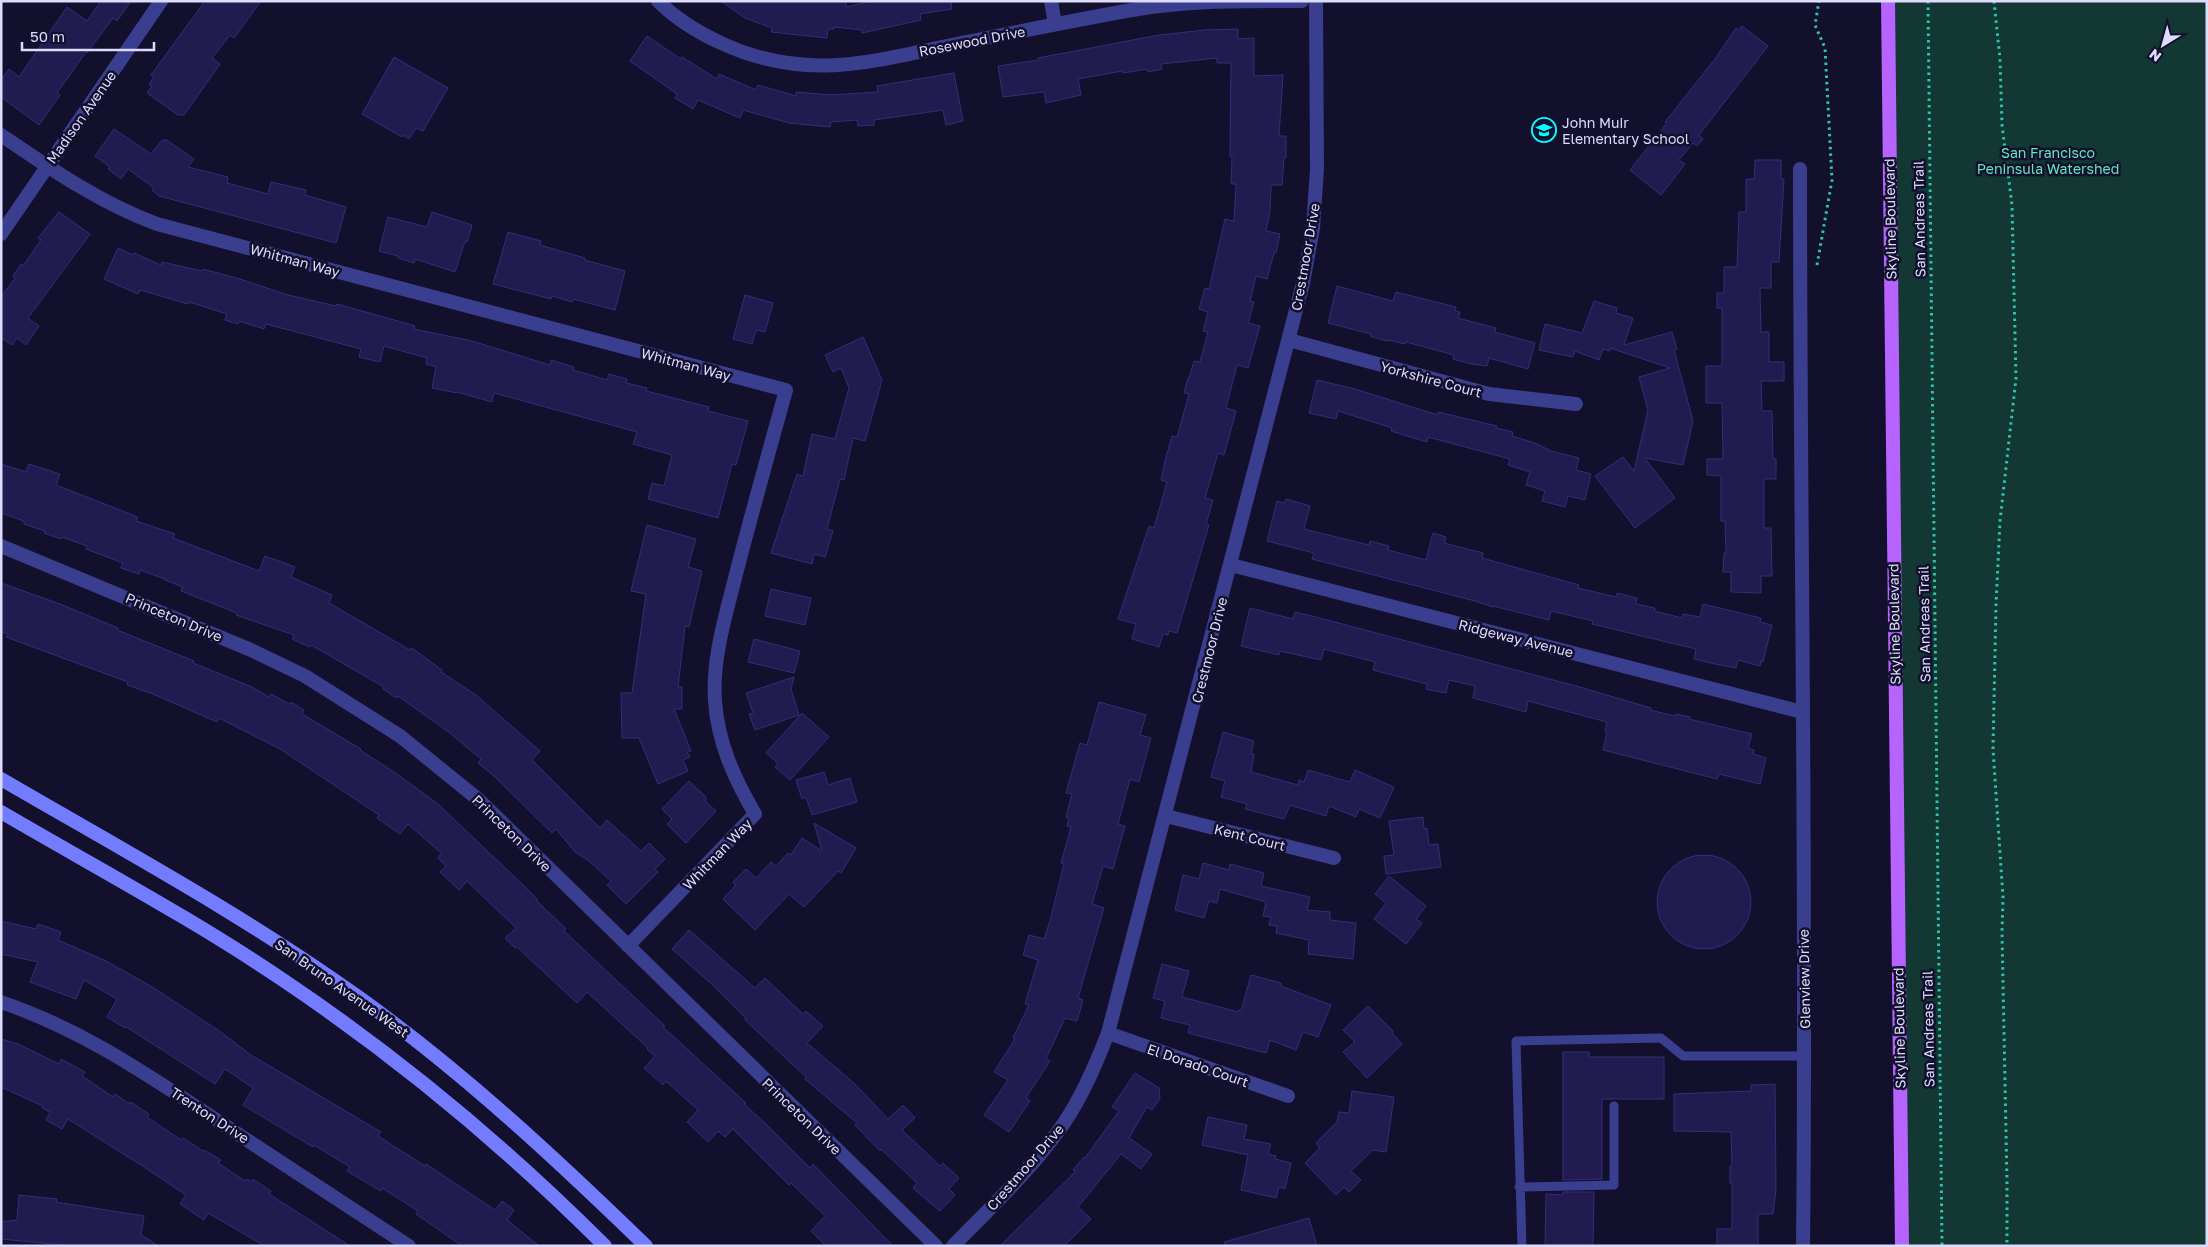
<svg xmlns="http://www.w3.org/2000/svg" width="2208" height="1247" viewBox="0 0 2208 1247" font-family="'Golos Text',sans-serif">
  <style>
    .green { fill: #133833 }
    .building { fill: #211b4f; stroke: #352c7c }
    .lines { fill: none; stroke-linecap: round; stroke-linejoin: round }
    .path { stroke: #2bc5ae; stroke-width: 3; stroke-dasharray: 2.5 4; stroke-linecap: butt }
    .service { stroke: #393e8e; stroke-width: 9 }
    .minor { stroke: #393e8e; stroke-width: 14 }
    .tertiary { stroke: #393e8e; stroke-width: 14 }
    .secondary { stroke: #737cff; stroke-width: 14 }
    .primary { stroke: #b763ff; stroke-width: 14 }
    .labels { text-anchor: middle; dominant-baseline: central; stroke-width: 5; stroke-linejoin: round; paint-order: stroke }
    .street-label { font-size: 14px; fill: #dddcff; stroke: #13102d }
    .poi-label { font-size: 14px; fill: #dddcff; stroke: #13102d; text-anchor: start }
    .park-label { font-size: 14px; fill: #61e6b9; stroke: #13102d }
  </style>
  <rect width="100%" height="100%" fill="#13102d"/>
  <path class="green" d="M1888,1H2207V1246H1902Z"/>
  <path class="building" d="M101,1H131L117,21L113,18L87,53L86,52L57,93L60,95L39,125L1,97V80L9,69L19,77L67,7L87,21Z
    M205,1H261L234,38L230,35L212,58L220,64L184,115H178L147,93L152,86L149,84L154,77L151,75Z
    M721,1H846V7L872,1H951L952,9L920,14L921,20L862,33V30L834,27V29H828L827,38L771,32L772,28L745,18Z
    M1742,26L1768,46L1699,135L1703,139L1697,146L1693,143L1679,160L1685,164L1661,195L1630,170L1667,123L1665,122L1715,59L1736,28L1739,30Z
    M1238,29V39L1254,38V76L1283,75L1279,136H1286V158H1284L1282,185H1271L1270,212L1266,231L1280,234L1276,253H1274L1267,279L1256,276L1250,301L1254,302L1248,323L1260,326L1248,368L1237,365L1226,408L1236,411L1224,455L1218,453L1205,498L1213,500L1206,524L1209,525L1177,633L1169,631L1168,635L1163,634L1159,647L1132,639L1136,624L1118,619L1149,526L1154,528L1167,482L1161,480L1165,461L1172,436L1177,437L1189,394L1184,393L1188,378H1189L1194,361L1200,362L1208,332L1203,331L1208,312L1199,309L1205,288L1209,289L1225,219L1234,221L1236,184H1231L1232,157L1230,156L1231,63H1217V58L1161,64L1162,69L1148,72L1147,69L1123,73L1122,71L1078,79L1081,95L1046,103L1044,92L1003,97L998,66L1038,60V58L1159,35L1205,30Z
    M647,36L681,59L682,57L717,79L719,74L756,90L758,85L796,96V92L832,95L878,92L877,86L954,73L963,121L946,125L943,110L874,120V125L858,126L857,120L831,122L830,127L789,123L743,110L740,118L698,100L693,109L675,98L677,94L630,61Z
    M394,57L448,88L423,131L416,128L409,139L403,135L402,137L362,114Z
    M114,129L151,154L162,140L164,141L165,139L194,159L188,167L228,177L227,183L268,194L271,182L306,190L305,195L346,207L336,243L159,196L152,190L154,188L128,169L121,179L108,169L110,167L95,156Z
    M1755,160H1781V179H1784L1779,262H1771V288H1760L1761,332H1769V362H1784V381H1761L1762,411H1772L1773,459H1776V479H1764V528H1771L1772,576H1761V593L1731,592V572H1723L1724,553H1726L1725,521H1721V476L1707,475V459H1723L1722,403H1706V366H1722V308H1717V293H1724V267H1737L1739,212H1746V179H1754Z
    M59,212L90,234L28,318L39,326L26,345L17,338L12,345L1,338V297L15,278L13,276L21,264L23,266L41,240L38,238Z
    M432,212L472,225L467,242L465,241L455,272L415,259L414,263L398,258V256L379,251L388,217L427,227Z
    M508,232L541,241L540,245L585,258L584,260L625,271L615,310L573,299L572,302L552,296L551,299L493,284Z
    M118,248L133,255L134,253L161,265L162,262L202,271L203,269L240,279L288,295L336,306L337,304L398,321L415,326L414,329L472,341L550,365L551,360L574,367L573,370L607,380L609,374L627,379L626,383L647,388L646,391L709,407L708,411L748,421L736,465L732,464L718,518L648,499L652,483L664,486L672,455L633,444L637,432L494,393L492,402L457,392V393L432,388L436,367L426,364L427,358L384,346L380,362L359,357L361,349L266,324L264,329L239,321L238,324L225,320L227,314L189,302L188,304L140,290L138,294L104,279Z
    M1337,286L1393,301L1396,292L1456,307L1455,311L1460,312L1458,318L1496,328L1495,332L1535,343L1528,369L1489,358L1487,366L1472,364L1453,359L1454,355L1406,342L1405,344L1388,340L1387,341L1370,336L1371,334L1328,323Z
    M745,295L773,303L765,332L756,330L752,344L733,339Z
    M1594,301L1617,308L1616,313L1633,318L1624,345L1672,332L1677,349L1674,350L1693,421L1683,465L1645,458L1675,498L1635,528L1595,476L1623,457L1634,471L1648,410L1639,377L1670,368L1610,348V351L1603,349L1599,360L1575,351L1573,357L1539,350L1545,324L1582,333Z
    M863,337L882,380L865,441L853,438L844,480L840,479L827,529L833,531L825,557L814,554L812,564L771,553L797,474L803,476L812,434L835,439L849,388L841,368L833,372L825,355Z
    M1317,380L1355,389L1438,415V412L1497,426L1496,428L1513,432L1512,436L1535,443L1551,451L1579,458L1576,470L1591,474L1585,500L1568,496L1565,507L1542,501L1545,491L1526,485L1530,472L1508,465L1510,459L1428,437L1427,442L1391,431L1392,428L1338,411L1336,419L1309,413Z
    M1,464L26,472L29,464L60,474L56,485L138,517L136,521L175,534L173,538L259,571L265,556L295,567L291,577L332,595L329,603L410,650L412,648L442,670L441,672L476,695L540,751L532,760L600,828L607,820L641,851L649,843L665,859L655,869L658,872L626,904L607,885L611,881L589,861L575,852L556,829L552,833L494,776L478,763L481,759L450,733L398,696L396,698L383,689L384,687L311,645L310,647L292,639L294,635L236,615L237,613L181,591L183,587L165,580V579L140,570L139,574L121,568L123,563L86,549L87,546L62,537L61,539L44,533L45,531L24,524V521L1,513Z
    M1286,499L1310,506L1304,529L1369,545L1370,541L1389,546L1388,550L1426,560L1433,533L1446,537L1444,543L1483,553L1482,558L1579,585L1578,588L1616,597L1617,593L1637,598L1636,604L1655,608L1654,611L1682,618L1683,614L1700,617L1703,604L1761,618L1760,622L1772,625L1763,662L1761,661L1760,666L1738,660L1736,668L1715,664L1694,659L1696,649L1592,624L1593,621L1551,611L1549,620L1493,606V607L1475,601L1312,559L1314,553L1267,541L1277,501L1285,503Z
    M647,525L696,539L688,567L702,571L689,627L685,626L678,687H682V709H674L691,751L687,752L690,757L683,760L688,771L658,784L639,738H622L621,693H632L646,594L631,591Z
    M1,583L60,604L118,628L117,630L194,661L193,663L252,687L269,697L271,694L289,704L291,702L304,710L302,714L361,749L360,750L397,774L438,804L523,885L538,900L537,901L566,929L564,931L665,1026L663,1027L746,1103L744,1104L767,1125L810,1168L813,1164L893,1246H826L811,1231L825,1216L791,1183L789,1185L733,1129L725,1137L718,1131L708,1142L687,1122L698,1110L666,1081L663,1085L644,1068L655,1056L647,1049L648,1048L587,992L577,1003L517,947L515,948L505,938L516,928L467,881L459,890L440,872L446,866L438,858L441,853L408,824L400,834L377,818L379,815L280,749L219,718L217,722L153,694L127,685L128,682L6,637L8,634L1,632Z
    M771,589L811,598L805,625L765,616Z
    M1250,608L1293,619L1295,612L1316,617L1576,686L1651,708L1650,710L1675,716L1676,714L1690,717L1689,719L1752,734L1748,748L1754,750L1753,754L1766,758L1760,784L1719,774L1717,779L1603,750L1607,732L1605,731L1607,722L1528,701L1526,712L1473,698L1475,686L1449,680L1446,693L1426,689L1427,684L1373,670L1375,662L1324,649L1321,660L1280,651L1279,655L1241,646Z
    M754,639L800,651L794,673L748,662Z
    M794,677L791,689L799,715L755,730L749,714L753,713L746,693Z
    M1099,702L1146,715L1140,735L1151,738L1139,782L1130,779L1118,824L1125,826L1113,869L1103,866L1092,904L1104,908L1078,998L1083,1000L1077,1021L1065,1018L1046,1059L1050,1061L1026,1098L1030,1101L1009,1132L984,1115L1008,1080L994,1072L1015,1039L1013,1038L1029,1005L1025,1004L1038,960L1023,955L1029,935L1044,939L1050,921L1064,864L1061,863L1071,827L1067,826L1069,818L1066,817L1072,794L1066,793L1080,743L1087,745Z
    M802,713L829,737L790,780L775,767L778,763L766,753Z
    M1223,732L1254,741L1251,754H1254L1251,772L1298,785L1299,780L1304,782L1308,770L1350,782L1355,770L1394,787L1380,818L1359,809L1356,817L1329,806L1326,816L1290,805L1284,819L1245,809L1247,804L1221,797L1225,781L1211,777Z
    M824,772L828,785L850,778L857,802L812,815L806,797L802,799L796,780Z
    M689,781L706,797V802L716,811L686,843L667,824L672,819L662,809Z
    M1423,817L1424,829L1427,828L1429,845L1438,844L1441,867L1386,874L1384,856L1394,855L1389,821Z
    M814,823L856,848L841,873L838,871L804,907L789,894L755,930L723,899L736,885L733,882L746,869L756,878L771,862L776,866L788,853L791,855L802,838L822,851Z
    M1657 902a47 47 0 1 1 94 0a47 47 0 1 1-94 0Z
    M1203,863L1229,870L1230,864L1264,873L1261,886L1310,897L1307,910L1330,912V920L1356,923L1353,959L1308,954L1309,940L1276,933L1277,926L1269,925L1271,917L1263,916L1266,902L1220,889L1217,903L1209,901L1204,918L1175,910L1183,875L1199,879Z
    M1389,876L1426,906L1416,919L1422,923L1406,944L1374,919L1386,903L1375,894Z
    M1,921L36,929L38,924L61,932L58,940L106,961L149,985L218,1030L251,1055L381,1132L378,1136L425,1166L426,1164L495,1210L502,1201L514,1210L507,1220L539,1246H462L416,1214L418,1211L382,1188L381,1191L347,1171L350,1167L314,1145L313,1147L243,1105L253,1088L225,1069L215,1084L125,1026V1028L107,1017L117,999L84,980L76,999L30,982L38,962L1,954Z
    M689,930L755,988L765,978L803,1014L806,1011L823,1026L807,1043L856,1085L888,1119L903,1105L915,1118L902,1130L940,1166L943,1163L959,1178L949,1189L955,1195L940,1211L913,1188L917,1183L881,1149L880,1151L855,1125L857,1123L805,1079L806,1077L745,1020L746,1018L716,988L672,949Z
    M1162,964L1189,971L1182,997L1238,1012L1239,1010L1241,1011L1251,975L1281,983V986L1331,1005L1318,1037L1303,1032L1296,1050L1270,1040L1266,1053L1188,1033L1190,1025L1161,1018L1165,1001L1153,998Z
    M1368,1006L1393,1031L1392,1033L1402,1044L1367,1078L1343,1052L1355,1042L1343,1030Z
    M1,1039L18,1044L59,1064L61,1059L85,1072L82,1076L113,1097L115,1094L130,1104L131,1102L149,1114L147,1117L181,1140L183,1138L203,1151L204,1150L221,1160L218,1163L245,1181L247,1179L252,1182L253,1179L271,1191L269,1194L350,1246H265L208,1213L204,1220L180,1204L186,1195L141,1165L68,1119L62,1129L46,1120L50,1112L42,1108L43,1106L1,1087Z
    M1563,1052H1589V1057H1664V1099H1602V1179L1563,1180Z
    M1135,1073L1159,1088L1160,1098L1152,1110L1147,1107L1129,1138L1152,1154L1141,1169L1121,1154L1078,1207L1091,1219L1064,1246H1000L1075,1172L1073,1170L1084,1157L1085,1158L1119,1111L1112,1107Z
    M1775,1084L1776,1189L1773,1214H1758V1246H1717V1229H1732V1183H1730V1166H1732L1731,1132L1674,1131V1094L1751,1091V1085Z
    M1352,1091L1394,1097L1386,1152L1373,1150L1351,1171L1361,1180L1349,1192L1344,1187L1336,1195L1305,1163L1320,1148L1316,1143L1337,1122L1339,1112L1349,1113Z
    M1208,1117L1247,1125L1244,1139L1271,1144L1268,1154L1276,1156L1275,1159L1291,1163L1285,1189L1279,1187L1276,1198L1241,1190L1248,1155L1202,1145Z
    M1563,1192H1594L1593,1246H1545L1546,1194L1563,1195Z
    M19,1195L57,1199L56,1202L144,1216L141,1235L159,1246H74L1,1239V1222L17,1220Z
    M1309,1218L1317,1246H1225L1224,1242Z"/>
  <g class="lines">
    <path class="path" d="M1928,1L1942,1246
      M1994,1L2000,59L2002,125L2012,205L2016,378L2000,521L1996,605L1993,749L2003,897L2002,933L2007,1183V1246
      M1817,265L1832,180L1825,48L1815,25L1819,1"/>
    <path class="service" d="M1519,1187L1614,1185V1106
      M1522,1246L1516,1041L1661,1038L1683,1056H1805"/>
    <path class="minor" d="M658,1C676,19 697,32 721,43C807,83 873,61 961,43C1018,32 1075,20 1132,10C1188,0 1245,1 1302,1
      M1051,1L1055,24
      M1,135C51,169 100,203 157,224L786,390C769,451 752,512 736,574C726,615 712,658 715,701C718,743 734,778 755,814L628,946
      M1800,169C1800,528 1807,887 1803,1246
      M1,234L161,1
      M1289,340L1489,394L1576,404
      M1,546L251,650L305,676L400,736L479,800L936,1246
      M1231,565L1802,712
      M1166,816L1334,858
      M1,1002C83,1030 146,1074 218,1121C281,1162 345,1204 409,1246
      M1108,1033L1288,1096"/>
    <path class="tertiary" d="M953,1246C992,1206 1033,1168 1064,1123C1083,1095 1096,1064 1108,1033L1303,283L1313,228L1317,169L1316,1"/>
    <path class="secondary" d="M1,779C123,850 247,917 361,999C464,1073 555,1158 646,1246
      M1,812C95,867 193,919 283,980C399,1058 506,1147 605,1246"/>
    <path class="primary" d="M1888,1L1902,1246"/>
  </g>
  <defs>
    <symbol id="school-ring" viewBox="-11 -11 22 22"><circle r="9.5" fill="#13102d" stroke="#08fcff" stroke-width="1.5"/><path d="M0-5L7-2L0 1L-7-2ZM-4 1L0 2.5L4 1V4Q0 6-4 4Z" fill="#08fcff"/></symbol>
  </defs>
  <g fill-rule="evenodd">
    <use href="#school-ring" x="1530" y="116" width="28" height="28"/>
  </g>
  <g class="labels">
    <g class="street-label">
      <text transform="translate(972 41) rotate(-11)">Rosewood Drive</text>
      <text transform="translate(81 117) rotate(-55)">Madison Avenue</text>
      <text transform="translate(1890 219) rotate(-91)">Skyline Boulevard</text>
      <text transform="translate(1919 219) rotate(-91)">San Andreas Trail</text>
      <text transform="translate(1305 257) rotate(-80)">Crestmoor Drive</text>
      <text transform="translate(295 260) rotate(15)">Whitman Way</text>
      <text transform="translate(686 364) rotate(15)">Whitman Way</text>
      <text transform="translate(1431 379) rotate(15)">Yorkshire Court</text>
      <text transform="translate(174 617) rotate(23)">Princeton Drive</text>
      <text transform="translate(1894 624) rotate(-91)">Skyline Boulevard</text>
      <text transform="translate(1924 624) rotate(-91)">San Andreas Trail</text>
      <text transform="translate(1516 638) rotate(14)">Ridgeway Avenue</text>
      <text transform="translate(1209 650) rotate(-76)">Crestmoor Drive</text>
      <text transform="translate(512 833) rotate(44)">Princeton Drive</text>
      <text transform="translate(1250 837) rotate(14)">Kent Court</text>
      <text transform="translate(717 854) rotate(-46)">Whitman Way</text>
      <text transform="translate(1804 979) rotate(-91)">Glenview Drive</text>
      <text transform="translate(342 988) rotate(35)">San Bruno Avenue West</text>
      <text transform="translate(1899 1028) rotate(-91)">Skyline Boulevard</text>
      <text transform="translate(1928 1029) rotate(-91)">San Andreas Trail</text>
      <text transform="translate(1198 1065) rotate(19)">El Dorado Court</text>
      <text transform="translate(210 1115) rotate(33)">Trenton Drive</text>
      <text transform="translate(802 1116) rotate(44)">Princeton Drive</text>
      <text transform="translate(1025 1167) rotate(-49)">Crestmoor Drive</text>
    </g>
    <g class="poi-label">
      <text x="1562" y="122">John Muir<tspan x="1562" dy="16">Elementary School</tspan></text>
    </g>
    <g class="park-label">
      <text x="2048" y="152">San Francisco<tspan x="2048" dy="16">Peninsula Watershed</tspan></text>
    </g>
  </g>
  <rect width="2208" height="1247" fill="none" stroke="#dddcff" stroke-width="5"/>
  <g transform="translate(2163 45) rotate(217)" stroke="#13102d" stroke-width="4" paint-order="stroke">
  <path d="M0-4L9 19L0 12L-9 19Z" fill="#dddcff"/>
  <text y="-8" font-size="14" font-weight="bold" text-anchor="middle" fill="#dddcff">N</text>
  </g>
  <path d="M22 42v8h132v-8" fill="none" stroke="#dddcff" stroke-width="2.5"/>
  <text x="30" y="42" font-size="15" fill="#dddcff" stroke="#13102d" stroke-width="4" paint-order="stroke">50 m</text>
</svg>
